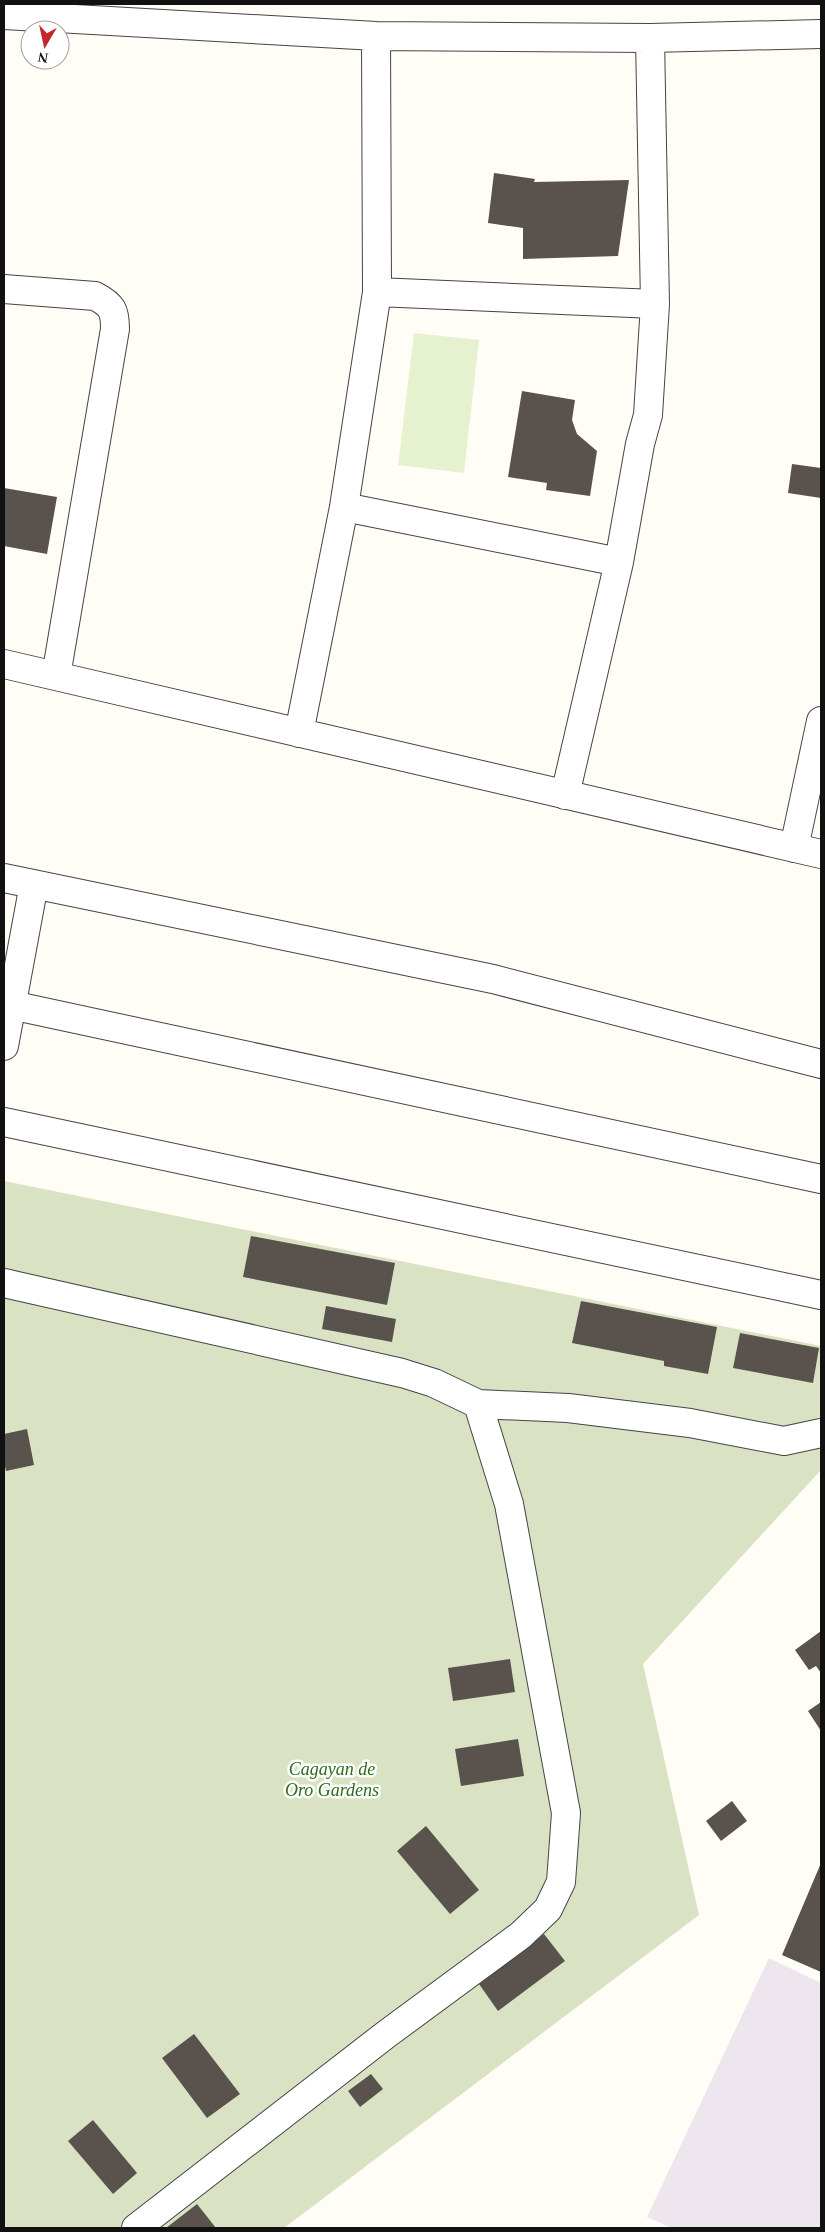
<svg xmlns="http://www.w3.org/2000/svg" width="825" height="2232" viewBox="0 0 825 2232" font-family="Georgia,serif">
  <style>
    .industrial { fill: #eee6ef }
    .cemetery { fill: #d9e3c4 }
    .pitch { fill: #e6f2cf }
    .building { fill: #5a524d }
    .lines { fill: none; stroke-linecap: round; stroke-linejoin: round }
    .minor-casing { stroke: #444; stroke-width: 30 }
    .minor { stroke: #fff; stroke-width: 28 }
    .labels { text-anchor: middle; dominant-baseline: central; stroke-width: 5; stroke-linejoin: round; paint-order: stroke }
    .park-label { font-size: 18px; font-style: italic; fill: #2f6b1f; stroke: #fff }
  </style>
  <rect width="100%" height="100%" fill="#fffdf5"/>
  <path class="industrial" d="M769,1958L821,1983V2228H672L647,2217Z"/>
  <path class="cemetery" d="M4,1181L821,1346V1470L643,1664L699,1915L284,2228H4Z"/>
  <path class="pitch" d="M414,333L479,340L464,473L398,465Z"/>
  <path class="building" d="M494,173L535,179L534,182L629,180L618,256L523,259V228L488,223Z
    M522,391L575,400L572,420L577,434L597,451L590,496L546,490L547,483L508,477Z
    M792,464L821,468V498L788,493Z
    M4,488L57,497L47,554L4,546Z
    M251,1236L395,1263L387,1305L243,1277Z
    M581,1301L717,1327L708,1374L664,1366V1361L572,1343Z
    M326,1306L396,1319L392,1342L322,1329Z
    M740,1333L819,1348L813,1383L733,1368Z
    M27,1429L34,1465L6,1471L4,1462V1434Z
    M821,1631V1673L816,1666L809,1670L795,1650Z
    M510,1659L515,1692L453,1701L448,1668Z
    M821,1702V1731L808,1711Z
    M518,1739L524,1776L461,1786L455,1749Z
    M732,1801L747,1821L721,1841L706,1821Z
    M426,1826L479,1890L450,1914L397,1851Z
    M821,1863V1972L782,1955Z
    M544,1934L565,1961L498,2011L479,1984Z
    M194,2034L240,2094L207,2118L162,2058Z
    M371,2074L383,2089L360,2107L348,2091Z
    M93,2120L137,2173L113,2194L68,2141Z
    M197,2204L216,2228H166Z"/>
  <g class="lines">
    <defs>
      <path id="minor" d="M4,15L376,36L650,38L821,34
        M4,289L95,296C112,305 115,310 115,329L56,676
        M377,292L655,304
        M344,507L619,562
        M4,664L821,854
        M299,733L344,507L377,292L376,36
        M565,795L619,562L640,444L648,415L655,304L650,38
        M794,848L821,721
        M4,878L493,979L821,1064
        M11,1005L821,1179
        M4,1046L34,884
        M4,1122L821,1295
        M4,1283L402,1373L434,1383L478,1404L509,1504L566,1813L561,1882L548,1909L521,1935L388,2033L136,2228
        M478,1404L568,1408L690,1423L784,1441L821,1433"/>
    </defs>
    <use href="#minor" class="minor-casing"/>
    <use href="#minor" class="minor"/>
  </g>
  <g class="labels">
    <g class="park-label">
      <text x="332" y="1769">Cagayan de<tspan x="332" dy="21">Oro Gardens</tspan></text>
    </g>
  </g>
  <rect width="825" height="2232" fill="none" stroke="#111111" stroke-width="10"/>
  <g transform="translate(45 45) rotate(189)"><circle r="24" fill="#ffffff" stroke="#a0a0a0"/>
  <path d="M0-4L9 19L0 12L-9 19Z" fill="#c4262e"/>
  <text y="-8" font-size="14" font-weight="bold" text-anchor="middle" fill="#111111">N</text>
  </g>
</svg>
